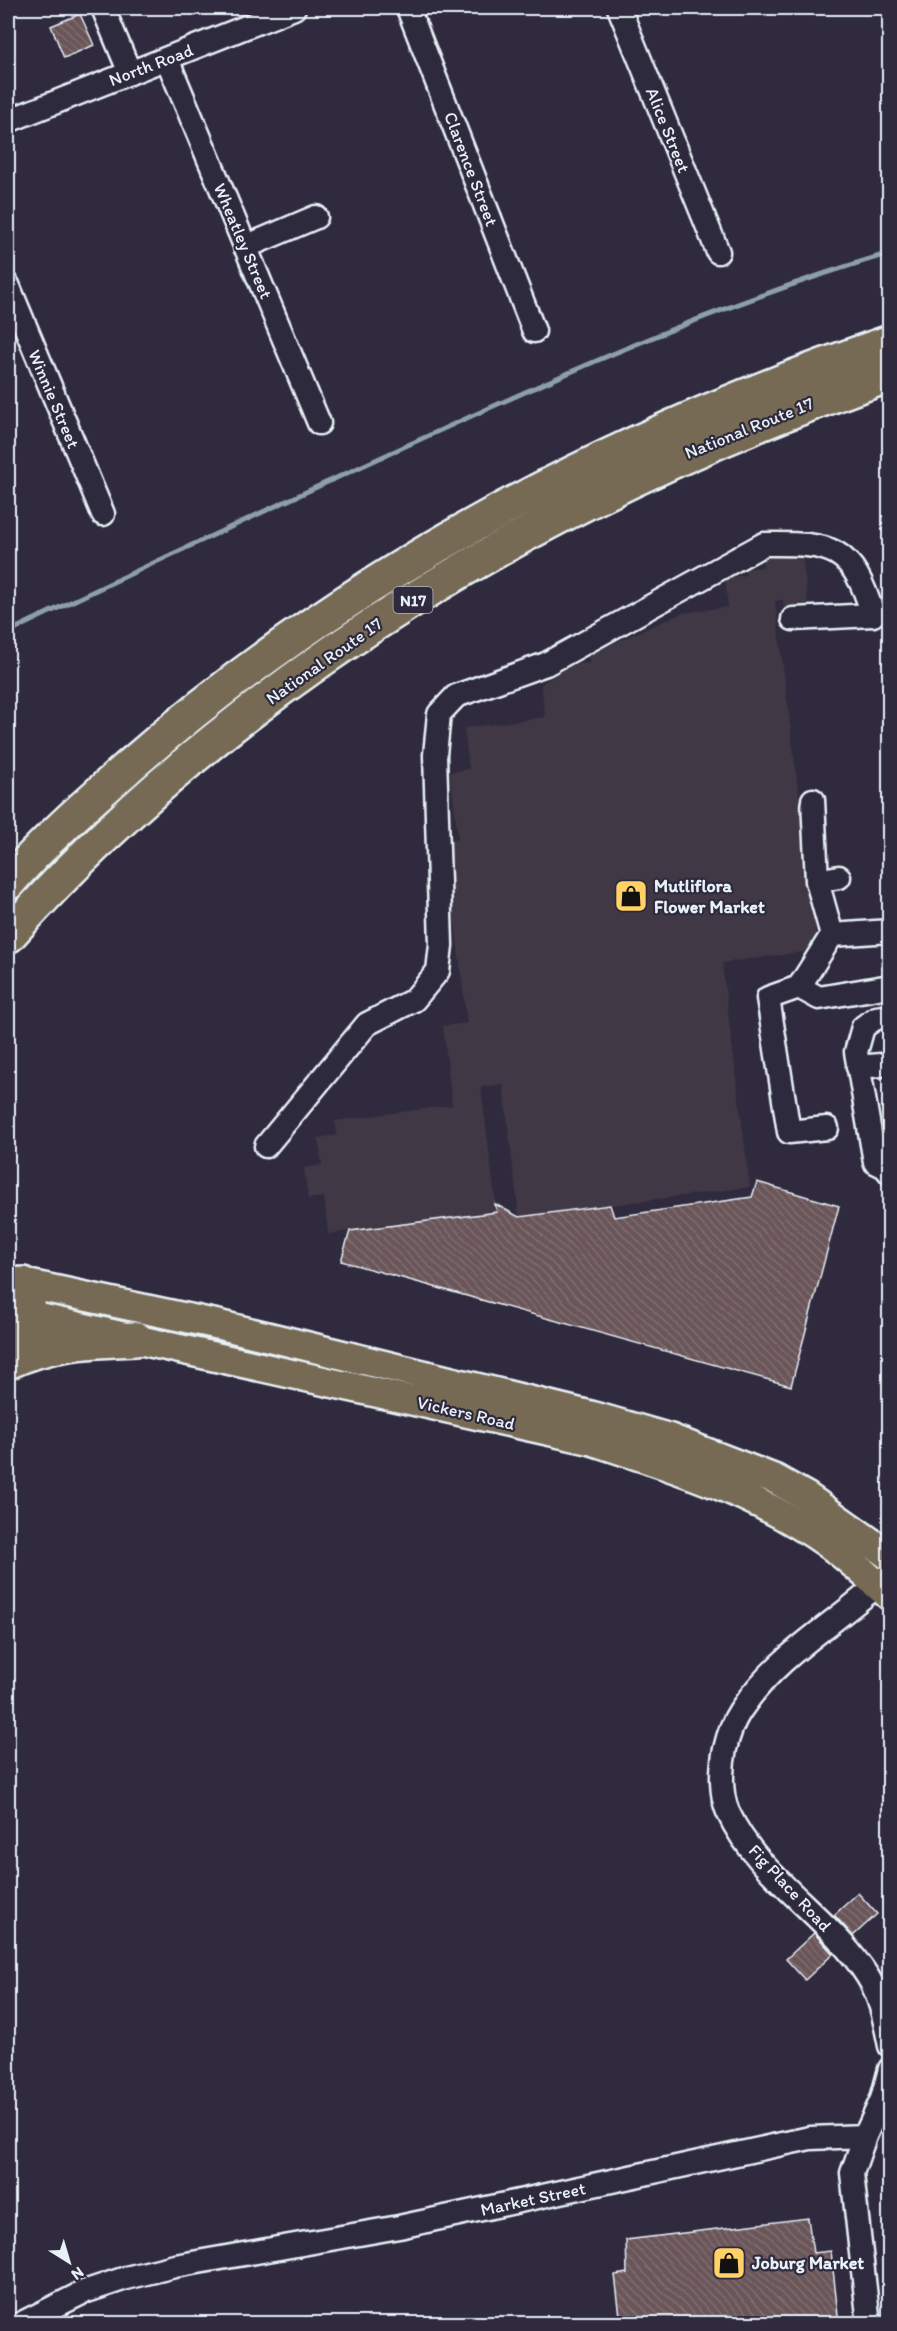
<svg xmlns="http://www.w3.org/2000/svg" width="897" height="2331" viewBox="0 0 897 2331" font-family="Itim,sans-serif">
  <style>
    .built { fill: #413745 }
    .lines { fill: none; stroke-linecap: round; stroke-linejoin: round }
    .stream { stroke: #8d9fab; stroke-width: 5 }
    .building { fill: url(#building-back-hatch); stroke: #e8f1f8; stroke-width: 1.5 }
    .minor-casing { stroke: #e8f1f8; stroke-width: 27 }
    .major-casing { stroke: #e8f1f8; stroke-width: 33 }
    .highway-casing { stroke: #e8f1f8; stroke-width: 38 }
    .minor { stroke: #2f2a3d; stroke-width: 22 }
    .major { stroke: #776a54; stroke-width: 28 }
    .highway { stroke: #776a54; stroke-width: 33 }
    .labels { text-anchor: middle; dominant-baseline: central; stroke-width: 4.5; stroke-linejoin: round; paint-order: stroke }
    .shield { fill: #2f2a3d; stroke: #b0b5c0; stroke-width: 1.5 }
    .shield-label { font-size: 16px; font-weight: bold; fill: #e8f1f8 }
    .street-label { font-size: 18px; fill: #e8f1f8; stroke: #2f2a3d }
    .poi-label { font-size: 18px; font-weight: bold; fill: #e8f1f8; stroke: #2f2a3d; text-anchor: start }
  </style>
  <defs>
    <pattern id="building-back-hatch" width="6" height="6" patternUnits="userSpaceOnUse" patternTransform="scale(1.5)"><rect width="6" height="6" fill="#6a5559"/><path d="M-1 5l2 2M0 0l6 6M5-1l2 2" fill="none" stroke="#7f6e72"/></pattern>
  </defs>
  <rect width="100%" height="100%" fill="#2f2a3d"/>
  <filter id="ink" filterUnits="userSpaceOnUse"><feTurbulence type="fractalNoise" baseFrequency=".0167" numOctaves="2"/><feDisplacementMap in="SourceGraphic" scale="12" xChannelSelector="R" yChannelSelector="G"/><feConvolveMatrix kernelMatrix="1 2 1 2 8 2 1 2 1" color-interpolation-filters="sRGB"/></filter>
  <g filter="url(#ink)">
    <path class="built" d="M802,553L808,605L784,608L783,600L775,601L818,950L722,963L750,1187L519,1217L503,1084L481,1087L497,1212L328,1234L324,1197L308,1199L304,1168L322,1165L318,1138L337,1135L335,1121L452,1105L443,1026L467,1023L445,841L458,839L450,772L469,769L464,728L545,717L541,684L572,665L590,663L589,654L682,613L728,607L725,578L746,575L745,569L763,567V558Z"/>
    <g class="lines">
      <path class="stream" d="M8,632C132,572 258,514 384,456C549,380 714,305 890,253"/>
    </g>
    <path class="building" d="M80,14L94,45L64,58L51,26Z
      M757,1182L839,1206L791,1386L341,1261L350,1231L497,1212L495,1204L519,1217L610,1205L614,1217L752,1197Z
      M858,1893L877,1914L853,1936L834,1915Z
      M814,1933L833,1954L805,1980L786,1959Z
      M808,2218L813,2253L831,2251L839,2324H621L615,2275L627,2273L626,2240Z"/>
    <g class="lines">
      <defs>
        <path id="minor" d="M103,8L130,73
          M408,8L534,331
          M619,8L718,252
          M167,59L319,423
          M8,121L294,8
          M245,247L316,217
          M8,285L103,514
          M813,800L817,881L832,935
          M817,881L839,877
          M832,935L890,931
          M799,987L819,998L890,986
          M890,1016L876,1018L863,1027L856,1052L875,1162L885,1167L890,1173
          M858,1067L881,1065
          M827,1128L789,1132L768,998L799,987L832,935
          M266,1146L367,1024L414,1000L438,971L441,945L435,755L439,714L456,696L546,664L764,544C833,543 852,546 873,615L793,619
          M890,1574C840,1621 778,1653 740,1711C732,1723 728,1736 725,1749C721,1767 720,1794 728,1812C758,1878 830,1916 868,1977C881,1998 885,2022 890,2046
          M20,2324L84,2292L126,2278L175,2266L399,2227L810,2138L865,2136
          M869,2324L852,2173L865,2136L882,2099L890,2069"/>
        <path id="major" d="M8,1280L220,1325L593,1416L669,1438L775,1479L807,1497L890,1556
          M8,1311L590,1440C674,1467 757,1493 830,1545C851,1560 870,1579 890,1596"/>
        <path id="highway" d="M8,883C45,840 90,801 133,763C351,572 615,436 890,342
          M8,936C243,672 559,490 890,375
          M8,1358C26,1337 35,1311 23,1284
          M8,1362C49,1342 90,1341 136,1339"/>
      </defs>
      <use href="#minor" class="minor-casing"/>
      <use href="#major" class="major-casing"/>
      <use href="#highway" class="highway-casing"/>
      <use href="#minor" class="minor"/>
      <use href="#major" class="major"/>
      <use href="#highway" class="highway"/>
    </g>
  </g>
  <defs>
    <symbol id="shop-square" viewBox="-11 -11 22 22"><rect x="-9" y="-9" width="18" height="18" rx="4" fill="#ffd166" stroke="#2f2a3d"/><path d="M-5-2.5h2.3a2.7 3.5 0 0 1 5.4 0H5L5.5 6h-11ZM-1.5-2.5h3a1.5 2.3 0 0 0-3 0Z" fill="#111"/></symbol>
  </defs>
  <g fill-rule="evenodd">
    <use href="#shop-square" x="612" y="877" width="38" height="38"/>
    <use href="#shop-square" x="710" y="2244" width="38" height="38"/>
  </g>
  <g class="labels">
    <rect class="shield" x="393.5" y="587" width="39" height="26" rx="4.5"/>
    <g class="shield-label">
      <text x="413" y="600">N17</text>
    </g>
    <g class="street-label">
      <text transform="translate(151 65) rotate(-21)">North Road</text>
      <text transform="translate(668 130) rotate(68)">Alice Street</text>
      <text transform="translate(471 169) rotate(69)">Clarence Street</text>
      <text transform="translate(243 241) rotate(67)">Wheatley Street</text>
      <text transform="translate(54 399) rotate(67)">Winnie Street</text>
      <text transform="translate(749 428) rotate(-22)">National Route 17</text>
      <text transform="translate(324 661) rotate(-35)">National Route 17</text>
      <text transform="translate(466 1413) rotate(13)">Vickers Road</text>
      <text transform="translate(790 1888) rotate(47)">Fig Place Road</text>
      <text transform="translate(533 2199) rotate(-12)">Market Street</text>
    </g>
    <g class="poi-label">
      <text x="654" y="886">Mutliflora<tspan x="654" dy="21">Flower Market</tspan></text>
      <text x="752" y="2263">Joburg Market</text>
    </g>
  </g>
  <rect width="897" height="2331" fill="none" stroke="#2f2a3d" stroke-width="30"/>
  <rect x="15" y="15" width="867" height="2301" fill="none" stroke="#e8f1f8" stroke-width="2" filter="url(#ink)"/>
  <g transform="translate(69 2262) rotate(143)" stroke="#2f2a3d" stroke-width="4.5" paint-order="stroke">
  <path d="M0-4.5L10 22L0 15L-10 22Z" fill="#e8f1f8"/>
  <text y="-9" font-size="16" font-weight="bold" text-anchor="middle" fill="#e8f1f8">N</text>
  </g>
</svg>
